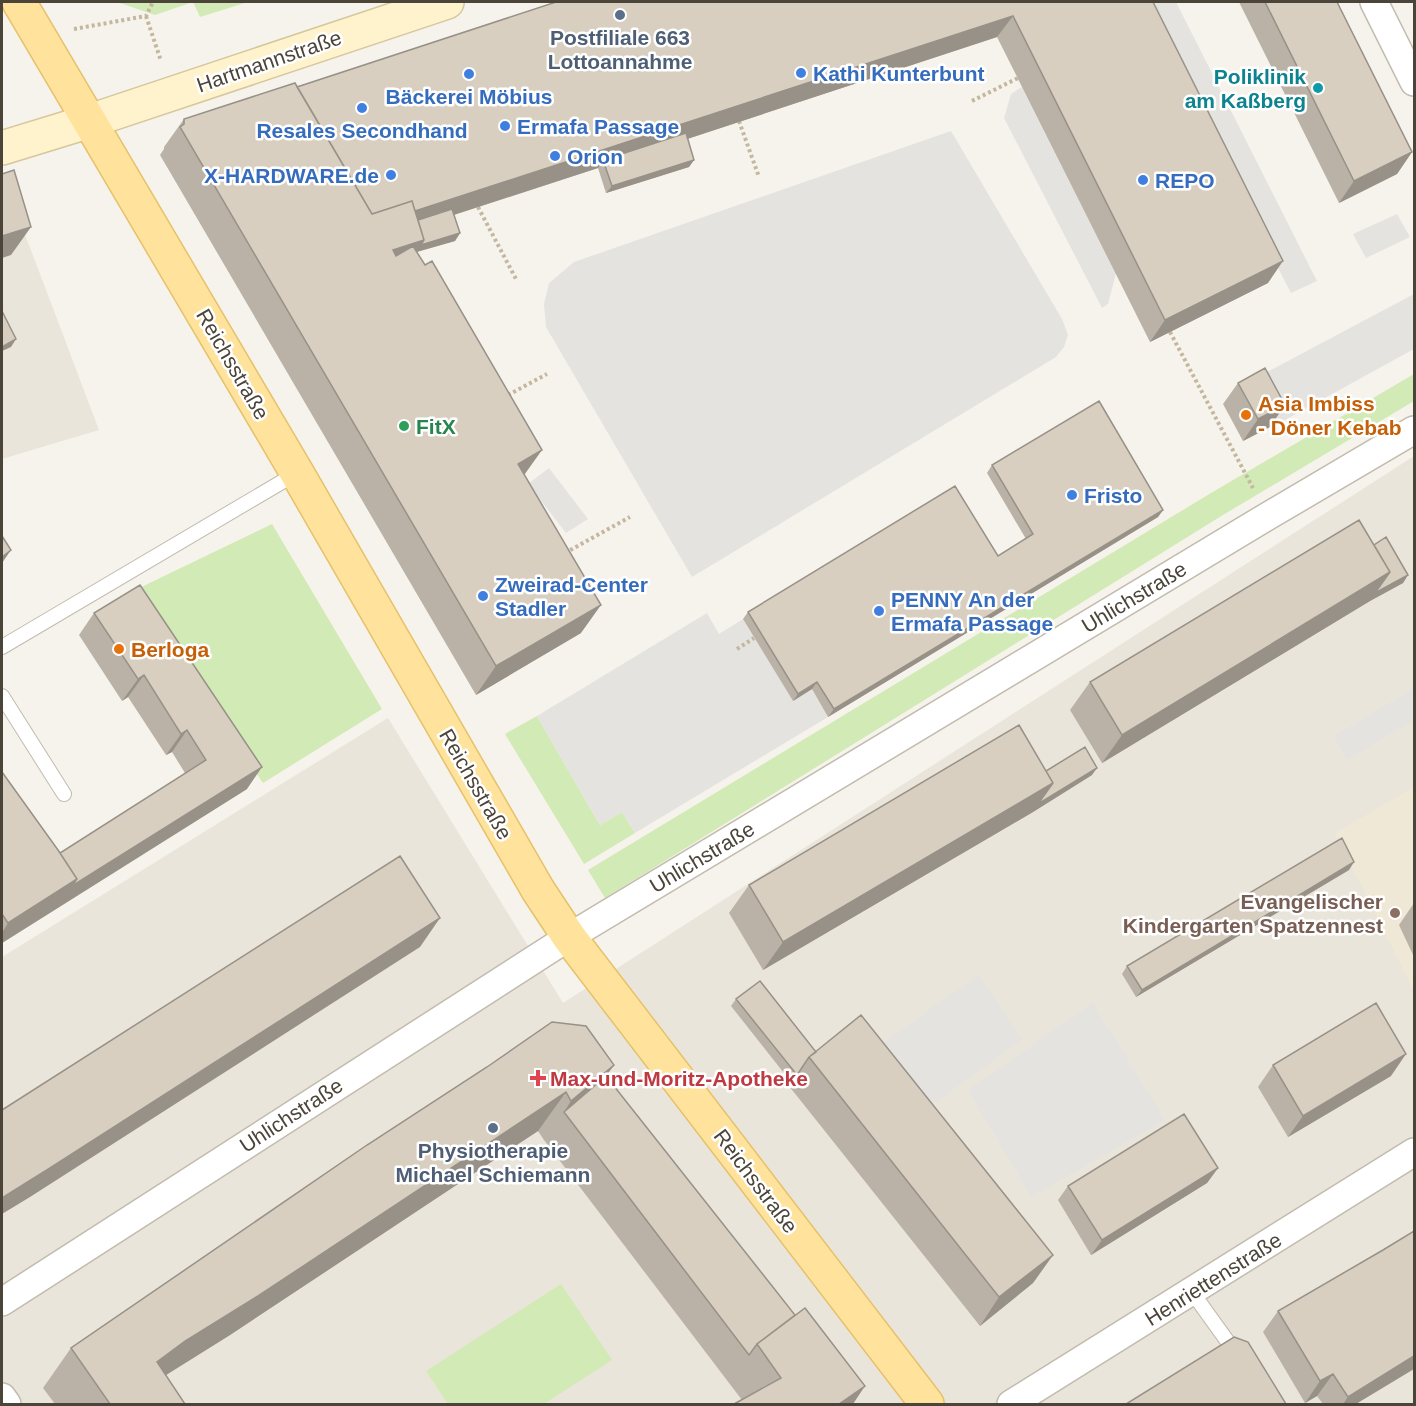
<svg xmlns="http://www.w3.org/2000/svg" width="1416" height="1406" viewBox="0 0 1416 1406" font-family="Helvetica,sans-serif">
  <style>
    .residential { fill: #eae5da }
    .education { fill: #efe8d6 }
    .green { fill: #d2eab5 }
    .parking { fill: #e5e3e0 }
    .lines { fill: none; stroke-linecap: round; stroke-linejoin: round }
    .service-casing { stroke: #c2bbae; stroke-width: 16 }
    .minor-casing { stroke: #c2bbae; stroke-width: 30 }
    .secondary-casing { stroke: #d6c79b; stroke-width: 36 }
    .primary-casing { stroke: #e6c16a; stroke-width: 36 }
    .path { stroke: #c4b79f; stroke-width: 4; stroke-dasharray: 3 3; stroke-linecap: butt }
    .service { stroke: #fff; stroke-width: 14 }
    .minor { stroke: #fff; stroke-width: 27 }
    .secondary { stroke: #fff3cd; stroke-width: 33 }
    .primary { stroke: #ffe39c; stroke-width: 33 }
    .wall { fill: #bab2a6 }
    .shaded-wall { fill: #979187 }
    .building { fill: #d8cfc1; stroke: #979187; stroke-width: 1.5 }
    .service-dot { fill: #5c6f8a; stroke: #fff; stroke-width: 2 }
    .shop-dot { fill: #3f7fe0; stroke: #fff; stroke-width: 2 }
    .culture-dot { fill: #0f9aa8; stroke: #fff; stroke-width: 2 }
    .food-dot { fill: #e8710a; stroke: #fff; stroke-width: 2 }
    .leisure-dot { fill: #2e9e5b; stroke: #fff; stroke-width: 2 }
    .education-dot { fill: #8d6e63; stroke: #fff; stroke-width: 2 }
    .health-dot { fill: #e0444e; stroke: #fff; stroke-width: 2 }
    .labels { text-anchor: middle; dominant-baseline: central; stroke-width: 5; stroke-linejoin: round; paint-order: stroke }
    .service-label { font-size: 21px; font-weight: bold; fill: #4e5e75; stroke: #fff }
    .street-label { font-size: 21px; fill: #4b4439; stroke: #fff }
    .shop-label { font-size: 21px; font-weight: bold; fill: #366cbe; stroke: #fff; text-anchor: start }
    .culture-label { font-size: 21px; font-weight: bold; fill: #0d838f; stroke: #fff; text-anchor: end }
    .food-label { font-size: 21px; font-weight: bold; fill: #c56008; stroke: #fff; text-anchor: start }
    .leisure-label { font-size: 21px; font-weight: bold; fill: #27864d; stroke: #fff; text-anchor: start }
    .education-label { font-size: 21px; font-weight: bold; fill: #785e54; stroke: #fff; text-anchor: end }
    .health-label { font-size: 21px; font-weight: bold; fill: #be3a42; stroke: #fff; text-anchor: start }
  </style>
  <rect width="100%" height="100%" fill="#f6f3ec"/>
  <path class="residential" d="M6,184L99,430L2,459V186Z
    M1414,456V1404H2V957L388,718L563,1003Z"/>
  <path class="education" d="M1414,787V992L1335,833Z"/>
  <path class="green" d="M117,2H193L155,15Z
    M193,2H248L200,17Z
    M1414,374V401L1223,515L605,898L588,870L1211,493Z
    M272,524L382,709L263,783L133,591Z
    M537,716L600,825L622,812L635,833L584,864L505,734Z
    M561,1284L612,1360L544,1404H448L426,1371Z"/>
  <path class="parking" d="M1141,2H1176L1317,281L1291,293Z
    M1022,87L1116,273L1108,304L1102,308L1004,118L1011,94Z
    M951,131L1062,319L1068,335L1064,347L1056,357L692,577L546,327L544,304L549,283L574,262Z
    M1397,214L1410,237L1366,258L1353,234Z
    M1414,294V349L1274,426L1250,381Z
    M549,468L588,519L566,533L528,484Z
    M707,613L719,634L743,619L793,701L812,689L828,717L635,833L622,812L600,825L537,716Z
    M1414,688V720L1347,760L1334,736Z
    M979,974L1023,1039L924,1111L877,1047Z
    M1093,1003L1165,1120L1031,1197L968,1090Z"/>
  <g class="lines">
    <defs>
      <path id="service" d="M2,647L297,473
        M2,696L64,794
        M1192,1292L1238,1356"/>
      <path id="minor" d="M1374,2L1414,82
        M2,1302L569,937L1268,516L1414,430
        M2,1397L7,1404
        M1011,1404L1414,1152"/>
      <path id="secondary" d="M2,148L90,121L447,2"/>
      <path id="primary" d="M19,2L297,473L538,890L569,937L927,1404"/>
    </defs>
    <use href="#service" class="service-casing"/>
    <use href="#minor" class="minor-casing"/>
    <use href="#secondary" class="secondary-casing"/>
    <use href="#primary" class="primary-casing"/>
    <path class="path" d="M146,16L161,61
      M74,29L146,16L153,2
      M972,101L1018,78
      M739,121L759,177
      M478,207L516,279
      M1170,332L1253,488
      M508,395L547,374
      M565,553L630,517
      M737,649L754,638"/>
    <use href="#service" class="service"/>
    <use href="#minor" class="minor"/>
    <use href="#secondary" class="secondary"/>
    <use href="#primary" class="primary"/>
  </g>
  <path class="wall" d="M1153,2L1268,283L1150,342L997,37L687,139L694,160L689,167L606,193L598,168L454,215L460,233L455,241L417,252L524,475L581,633L476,695L160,155L164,149V147L184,119L297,87Z
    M1239,2H1337L1412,152L1397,174L1339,203Z
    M1238,383L1270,427L1243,441L1223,404Z
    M992,465L1163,510L1158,517L828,717L812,689L793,701L743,619L748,612L998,556L1026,539L987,473Z
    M1374,545L1408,575L1403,583L1370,601L1102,763L1070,710L1090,682Z
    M94,613L247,789L2,943V772L60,853L185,773L172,752L166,755L128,697L122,701L79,635Z
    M1046,771L1092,775L1033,812L763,970L729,913L749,885Z
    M1349,870L1136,997L1122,974L1127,966Z
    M1414,903V957L1399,925Z
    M736,999L816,1052L1053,1255L1033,1283L980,1326L789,1086L791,1082L731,1006Z
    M614,1065L606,1076L795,1315L865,1386L742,1400L544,1140L538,1131L230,1335L166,1375L185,1404H55L43,1388L71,1348L487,1067Z
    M1273,1065L1391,1076L1288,1137L1258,1087Z
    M1218,1168L1207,1183L1091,1255L1058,1200L1068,1186Z
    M1383,1250L1356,1404H1323L1317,1396L1305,1403L1263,1332L1278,1311Z"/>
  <path class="shaded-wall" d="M1013,16L997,37L605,166L603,160L598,168L401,232L409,213Z
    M1412,152L1397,174L1339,203L1354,181Z
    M694,160L689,167L606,193L612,186Z
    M31,227L11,255L2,258V236Z
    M460,233L455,241L416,252L373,278L393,250L424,240Z
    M1283,261L1268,283L1150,342L1165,320Z
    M16,339L11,347L2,351V347Z
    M1285,405L1270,427L1243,441L1258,419Z
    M542,450L522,478L518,464Z
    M1163,510L1158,517L828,717L834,709Z
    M11,550L2,563V557Z
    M1390,572L1408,575L1403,583L1370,601L1102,763L1122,735Z
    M601,605L581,633L476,695L496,666Z
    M144,675L128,697L122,701L138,679Z
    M817,682L812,689L793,701L798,694Z
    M187,730L172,752L166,755L181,734Z
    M262,767L247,789L2,943V933L8,923L77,879Z
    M1097,768L1092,775L1033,812L1038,804Z
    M1053,783L1033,812L763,970L783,942Z
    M1354,862L1349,870L1136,997L1142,990Z
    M440,918L420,947L30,1197L2,1214V1198Z
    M1406,1054L1391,1076L1288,1137L1303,1116Z
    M614,1065L586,1104L564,1112L571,1101Z
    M566,1092L538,1131L230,1335L158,1380L157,1362L185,1341Z
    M1218,1168L1207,1183L1091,1255L1102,1240Z
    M1053,1255L1033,1283L980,1326L999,1297Z
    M1414,1356V1369L1356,1404H1343L1348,1397Z
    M1333,1374L1317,1396L1305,1403L1320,1381Z
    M865,1386L853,1404H839Z"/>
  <path class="building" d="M556,2H1153L1283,261L1165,320L1013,16L415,211L412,201L372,214L297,87Z
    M1265,2H1337L1412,152L1354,181Z
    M295,83L372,214L412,201L424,240L393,250L396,256L413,246L425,265L432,261L542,450L518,464L601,605L496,666L180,127L184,124V119Z
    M686,133L694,160L612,186L603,160Z
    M14,170L31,227L2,236L4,244L2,245V174Z
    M452,209L460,233L421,245L424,240L418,220Z
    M2,311L16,339L2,347Z
    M1265,368L1285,405L1258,419L1238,383Z
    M1099,401L1163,510L834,709L817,682L798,694L748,612L955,486L998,556L1033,534L992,465Z
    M1359,520L1390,572L1122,735L1090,682Z
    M2,536L11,550L2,557Z
    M1386,537L1408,575L1375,593L1390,572L1374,545Z
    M140,585L262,767L72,886L77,879L60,853L206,760L187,730L181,734L144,675L138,679L94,613Z
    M1019,725L1053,783L783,942L749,885Z
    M1085,747L1097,768L1038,804L1053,783L1046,771Z
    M2,772L58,850L77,879L8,923L2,914Z
    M1342,838L1354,862L1142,990L1127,966Z
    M400,856L440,918L50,1168L2,1198V1110Z
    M760,981L816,1052L809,1057L797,1075L736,999Z
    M1376,1003L1406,1054L1303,1116L1273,1065Z
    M861,1015L1053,1255L999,1297L809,1057Z
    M552,1022L586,1026L614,1065L571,1101L566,1092L258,1296L185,1341L157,1362L185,1404H110L71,1348L367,1145L487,1067Z
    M606,1076L795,1315L757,1344L749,1355L564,1112Z
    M1184,1114L1218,1168L1102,1240L1068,1186Z
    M1414,1231V1356L1348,1397L1333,1374L1320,1381L1278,1311L1383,1250Z
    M805,1308L865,1386L839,1404H734L781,1378L757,1344Z
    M1234,1337L1248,1342L1286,1404H1126Z"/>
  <g class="service-dot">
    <circle cx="620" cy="15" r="6"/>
    <circle cx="493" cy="1128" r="6"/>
  </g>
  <g class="shop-dot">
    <circle cx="801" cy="73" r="6"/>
    <circle cx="469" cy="74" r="6"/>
    <circle cx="362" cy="108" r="6"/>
    <circle cx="505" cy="126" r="6"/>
    <circle cx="555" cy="156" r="6"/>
    <circle cx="391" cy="175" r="6"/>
    <circle cx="1143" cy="180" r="6"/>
    <circle cx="1072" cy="495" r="6"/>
    <circle cx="483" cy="596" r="6"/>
    <circle cx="879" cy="611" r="6"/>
  </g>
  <circle class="culture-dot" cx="1318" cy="88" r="6"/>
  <g class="food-dot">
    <circle cx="1246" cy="415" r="6"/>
    <circle cx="119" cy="649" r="6"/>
  </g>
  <circle class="leisure-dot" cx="404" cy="426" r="6"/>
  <circle class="education-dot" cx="1395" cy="913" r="6"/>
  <path class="health-dot" d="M535 1069h6v6h6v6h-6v6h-6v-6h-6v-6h6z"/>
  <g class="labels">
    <g class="service-label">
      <text x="620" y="37">Postfiliale 663<tspan x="620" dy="24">Lottoannahme</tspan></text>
      <text x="493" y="1150">Physiotherapie<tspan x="493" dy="24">Michael Schiemann</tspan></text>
    </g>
    <g class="street-label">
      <text transform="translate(269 61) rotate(-19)">Hartmannstraße</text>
      <text transform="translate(233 364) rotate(60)">Reichsstraße</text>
      <text transform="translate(1134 597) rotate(-31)">Uhlichstraße</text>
      <text transform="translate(476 784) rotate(60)">Reichsstraße</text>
      <text transform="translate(702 857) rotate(-31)">Uhlichstraße</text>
      <text transform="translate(291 1115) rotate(-33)">Uhlichstraße</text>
      <text transform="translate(756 1181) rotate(53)">Reichsstraße</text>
      <text transform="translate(1213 1279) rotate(-32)">Henriettenstraße</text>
    </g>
    <g class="shop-label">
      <text x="813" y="73">Kathi Kunterbunt</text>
      <text x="469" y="96" text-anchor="middle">Bäckerei Möbius</text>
      <text x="517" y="126">Ermafa Passage</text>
      <text x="362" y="130" text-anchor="middle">Resales Secondhand</text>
      <text x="567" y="156">Orion</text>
      <text x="379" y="175" text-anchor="end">X-HARDWARE.de</text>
      <text x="1155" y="180">REPO</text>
      <text x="1084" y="495">Fristo</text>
      <text x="495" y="584">Zweirad-Center<tspan x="495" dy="24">Stadler</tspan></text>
      <text x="891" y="599">PENNY An der<tspan x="891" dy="24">Ermafa Passage</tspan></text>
    </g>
    <g class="culture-label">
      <text x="1306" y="76">Poliklinik<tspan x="1306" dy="24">am Kaßberg</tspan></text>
    </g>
    <g class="food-label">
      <text x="1258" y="403">Asia Imbiss<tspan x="1258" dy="24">- Döner Kebab</tspan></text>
      <text x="131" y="649">Berloga</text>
    </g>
    <g class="leisure-label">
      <text x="416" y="426">FitX</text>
    </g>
    <g class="education-label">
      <text x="1383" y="901">Evangelischer<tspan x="1383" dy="24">Kindergarten Spatzennest</tspan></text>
    </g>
    <g class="health-label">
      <text x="550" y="1078">Max-und-Moritz-Apotheke</text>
    </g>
  </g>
  <rect width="1416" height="1406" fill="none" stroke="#4b4439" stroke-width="6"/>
</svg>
